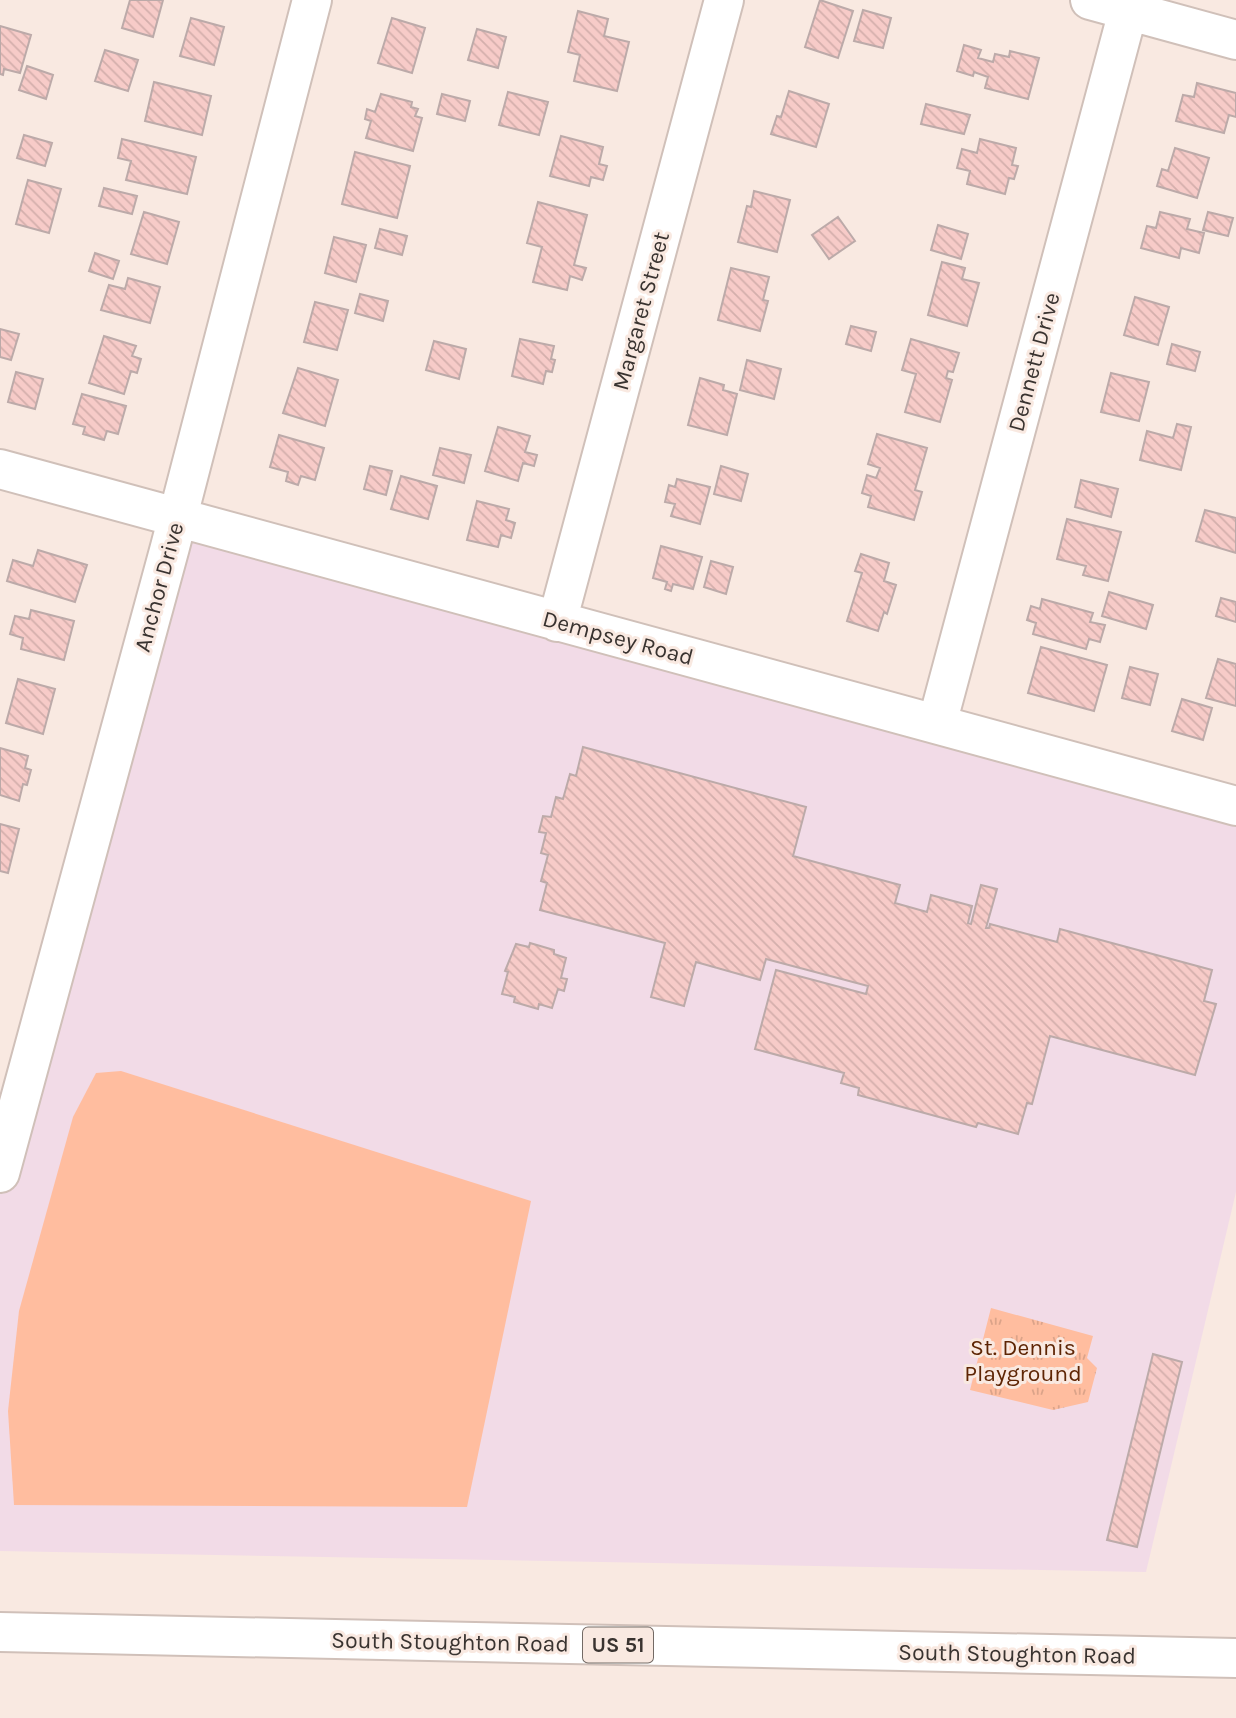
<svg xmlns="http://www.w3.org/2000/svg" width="1236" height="1718" viewBox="0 0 1236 1718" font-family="Karla,sans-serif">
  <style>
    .education { fill: #f2dbe7 }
    .grass { fill: #ffbd9f }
    .park { fill: url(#park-tufts) }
    .building { fill: url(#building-back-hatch); stroke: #bcaaa9; stroke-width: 2 }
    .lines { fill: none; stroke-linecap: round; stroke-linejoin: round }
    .minor-casing { stroke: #d0c0b9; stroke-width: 42 }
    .major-casing { stroke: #d0c0b9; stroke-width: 42 }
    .minor { stroke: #fff; stroke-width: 38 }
    .major { stroke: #fff; stroke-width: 38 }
    .labels { text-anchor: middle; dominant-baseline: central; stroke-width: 6; stroke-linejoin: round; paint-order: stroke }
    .shield { fill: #f9e9e1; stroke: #736a65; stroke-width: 2 }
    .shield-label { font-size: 21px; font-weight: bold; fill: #393330 }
    .street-label { font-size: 23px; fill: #393330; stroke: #f9e9e1 }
    .park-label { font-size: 23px; fill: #5e2504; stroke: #f9e9e1 }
  </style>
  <defs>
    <pattern id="park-tufts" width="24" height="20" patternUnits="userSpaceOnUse" patternTransform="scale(1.75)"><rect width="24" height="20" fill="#ffbd9f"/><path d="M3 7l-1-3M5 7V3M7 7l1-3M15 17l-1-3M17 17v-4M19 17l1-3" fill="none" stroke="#dba389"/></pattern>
    <pattern id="building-back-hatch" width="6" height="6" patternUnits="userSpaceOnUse" patternTransform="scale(1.75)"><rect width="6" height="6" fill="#f7cbc8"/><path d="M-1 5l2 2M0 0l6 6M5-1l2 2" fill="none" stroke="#d4afac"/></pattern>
  </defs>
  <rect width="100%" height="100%" fill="#f9e9e1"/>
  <path class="education" d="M178,516L1236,806V1192L1146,1572L0,1551V1173Z"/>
  <path class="grass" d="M121,1071L531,1201L467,1507L14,1505L8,1411L19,1311L73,1117L96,1073Z"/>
  <path class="park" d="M991,1308L1093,1336L1087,1358L1097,1368L1088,1402L1053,1410L970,1390Z"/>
  <path class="building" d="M130,0H163L153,37L122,28Z
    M820,0L853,11L838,58L805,47Z
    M863,10L891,18L883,48L854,41Z
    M578,11L608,19L604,36L629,42L617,91L574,81L580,55L568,52Z
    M191,18L224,27L214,65L180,56Z
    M392,18L425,28L412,73L378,63Z
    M0,26L31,35L20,73L4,69L3,75L0,74Z
    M477,29L506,37L498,68L468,60Z
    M964,45L981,50L978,58L993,62L995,54L1009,57L1010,51L1039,58L1028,99L985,88L988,77L974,72L973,76L957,71Z
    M105,50L138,60L128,91L95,81Z
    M27,66L53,75L46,99L19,90Z
    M154,82L211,96L202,135L145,121Z
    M1197,83L1236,93V117L1229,115L1224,133L1176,121L1183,95L1194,97Z
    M789,91L829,104L816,147L771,134L777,116L781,117Z
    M508,92L548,102L539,135L499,125Z
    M381,94L412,102L411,107L418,109L415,116L422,118L413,151L366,138L371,121L365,119L367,109L375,112Z
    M442,94L470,101L465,121L437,114Z
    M926,104L970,115L964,134L921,124Z
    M24,135L52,143L45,166L17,158Z
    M561,136L603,147L599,164L607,166L603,180L591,177L589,186L550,176Z
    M122,139L196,157L187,194L126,180L131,161L118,158Z
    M980,139L1016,148L1012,165L1018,166L1014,179L1009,178L1005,194L967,184L970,171L957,168L962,149L977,153Z
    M1175,148L1209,158L1197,198L1157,186L1162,169L1168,171Z
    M355,152L410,166L397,218L342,204Z
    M28,180L61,189L49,233L16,224Z
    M104,188L137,196L132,214L99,206Z
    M754,191L790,200L777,252L738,242L747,206L751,207Z
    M538,202L587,215L574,265L586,268L582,280L570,276L567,290L533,282L542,247L527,243Z
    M144,212L179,222L167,264L131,254Z
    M1160,212L1190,219L1187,229L1204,233L1199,253L1181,248L1179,258L1141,248L1147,226L1156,228Z
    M1208,212L1233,218L1228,236L1203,230Z
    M838,217L855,241L829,259L812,235Z
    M938,225L968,234L961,259L931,250Z
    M380,229L407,236L402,255L375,248Z
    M334,237L366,245L356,282L325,273Z
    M95,253L119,261L113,279L89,271Z
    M942,262L965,268L962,279L979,283L967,326L928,315Z
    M731,268L769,277L763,300L768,301L760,331L718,320Z
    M128,278L160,287L150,323L101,310L109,285L125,289Z
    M360,294L388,301L383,321L355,313Z
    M1135,297L1169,307L1158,345L1124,335Z
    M315,302L348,310L337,350L304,342Z
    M851,326L876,332L871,351L846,344Z
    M0,329L19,334L11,360L0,357Z
    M104,336L136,346L132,356L141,359L137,373L131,371L124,394L89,383Z
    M520,339L554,346L551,359L555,360L552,372L546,371L543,384L512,376Z
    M911,339L959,353L953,372L948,371L946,378L952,380L940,422L905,412L916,374L902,370Z
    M434,341L466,349L459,379L426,370Z
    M1172,344L1200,352L1195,371L1167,364Z
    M747,360L781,369L774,399L740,390Z
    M298,368L338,380L325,426L283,413Z
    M16,372L43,379L35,409L8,402Z
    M1111,373L1149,382L1139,421L1101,412Z
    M700,378L724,385L723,390L737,394L727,435L688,425Z
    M82,394L126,406L118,434L107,431L104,440L83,434L85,427L73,424Z
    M1177,424L1191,427L1181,470L1140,460L1147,431L1173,438Z
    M498,427L530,436L525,452L537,455L534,466L523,463L518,481L485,471Z
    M877,434L927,448L915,490L922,492L914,520L868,507L871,496L862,493L867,475L876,478L880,468L868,464Z
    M279,435L324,448L315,480L301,476L298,485L286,481L288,472L270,467Z
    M440,448L471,455L464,483L433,475Z
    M370,466L392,471L386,495L364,489Z
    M721,466L748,474L741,501L714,494Z
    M401,476L437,486L428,519L391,509Z
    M677,479L710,487L700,524L671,516L675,504L665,502L669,485L675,487Z
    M1081,480L1118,489L1111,517L1075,507Z
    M477,501L509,509L506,520L515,523L511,538L501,535L498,547L467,540Z
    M1205,510L1236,518V553L1196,541Z
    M1067,519L1121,532L1108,581L1083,575L1086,566L1057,559Z
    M661,546L702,557L693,589L673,584L671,591L665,589L667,582L653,578Z
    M38,550L87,565L75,602L7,581L13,560L33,566Z
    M861,554L889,563L884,581L896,585L887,614L884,612L878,631L847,621L862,573L855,571Z
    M711,561L733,567L726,594L704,587Z
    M1109,592L1153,605L1146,629L1102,616Z
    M1221,598L1236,602V622L1216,616Z
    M1042,599L1093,613L1090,622L1105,625L1100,642L1089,639L1086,649L1033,634L1036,623L1027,620L1031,606L1040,609Z
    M31,610L74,621L64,660L21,649L23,638L10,634L15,616L29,619Z
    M1041,647L1107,665L1094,711L1028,693Z
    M1218,659L1236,664V706L1206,698Z
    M1130,667L1158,674L1150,705L1122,698Z
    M18,679L55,689L43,734L6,723Z
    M1182,699L1212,708L1203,740L1172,731Z
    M583,747L806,807L793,856L900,885L895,903L927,912L931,895L972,906L968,923L971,924L981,885L997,889L986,928H989L990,924L1057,942L1060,929L1212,970L1204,1001L1216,1004L1195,1075L1050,1036L1032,1104L1027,1103L1018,1134L978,1123L976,1127L858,1095L859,1088L841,1083L844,1073L755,1049L776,970L866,994L868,986L766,959L760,980L696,962L684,1006L651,997L665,943L540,910L547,883L541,881L548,855L541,853L546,833L539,832L543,816L551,817L556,797L563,799L570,774L576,776Z
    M0,748L28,756L25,768L31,770L27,785L23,784L19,801L0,795Z
    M0,824L19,829L8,873L0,871Z
    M530,943L554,950V954L566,958L561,978L567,979L564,991L558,989L552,1008L539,1004L538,1009L514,1002L515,997L502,994L508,972L505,971L516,944L529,947Z
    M1153,1354L1182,1362L1137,1547L1107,1540Z"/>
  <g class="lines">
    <defs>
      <path id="minor" d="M1090,0L1236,40
        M0,469L1236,806
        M557,622L724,0
        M937,724L1131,0
        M0,1173L170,547L312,0"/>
      <path id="major" d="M0,1632L1236,1658"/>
    </defs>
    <use href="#minor" class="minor-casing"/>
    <use href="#major" class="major-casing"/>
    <use href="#minor" class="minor"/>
    <use href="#major" class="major"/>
  </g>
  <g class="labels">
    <rect class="shield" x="583" y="1627.5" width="70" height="35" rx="5"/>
    <g class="shield-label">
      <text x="618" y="1645">US 51</text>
    </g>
    <g class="street-label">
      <text transform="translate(641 311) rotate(-75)">Margaret Street</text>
      <text transform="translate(1034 362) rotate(-75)">Dennett Drive</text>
      <text transform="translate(159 587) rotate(-75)">Anchor Drive</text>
      <text transform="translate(618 638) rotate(15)">Dempsey Road</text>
      <text transform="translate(450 1642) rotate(1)">South Stoughton Road</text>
      <text transform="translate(1017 1654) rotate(1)">South Stoughton Road</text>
    </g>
    <g class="park-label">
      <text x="1023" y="1347">St. Dennis<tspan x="1023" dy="26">Playground</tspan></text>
    </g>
  </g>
</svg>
